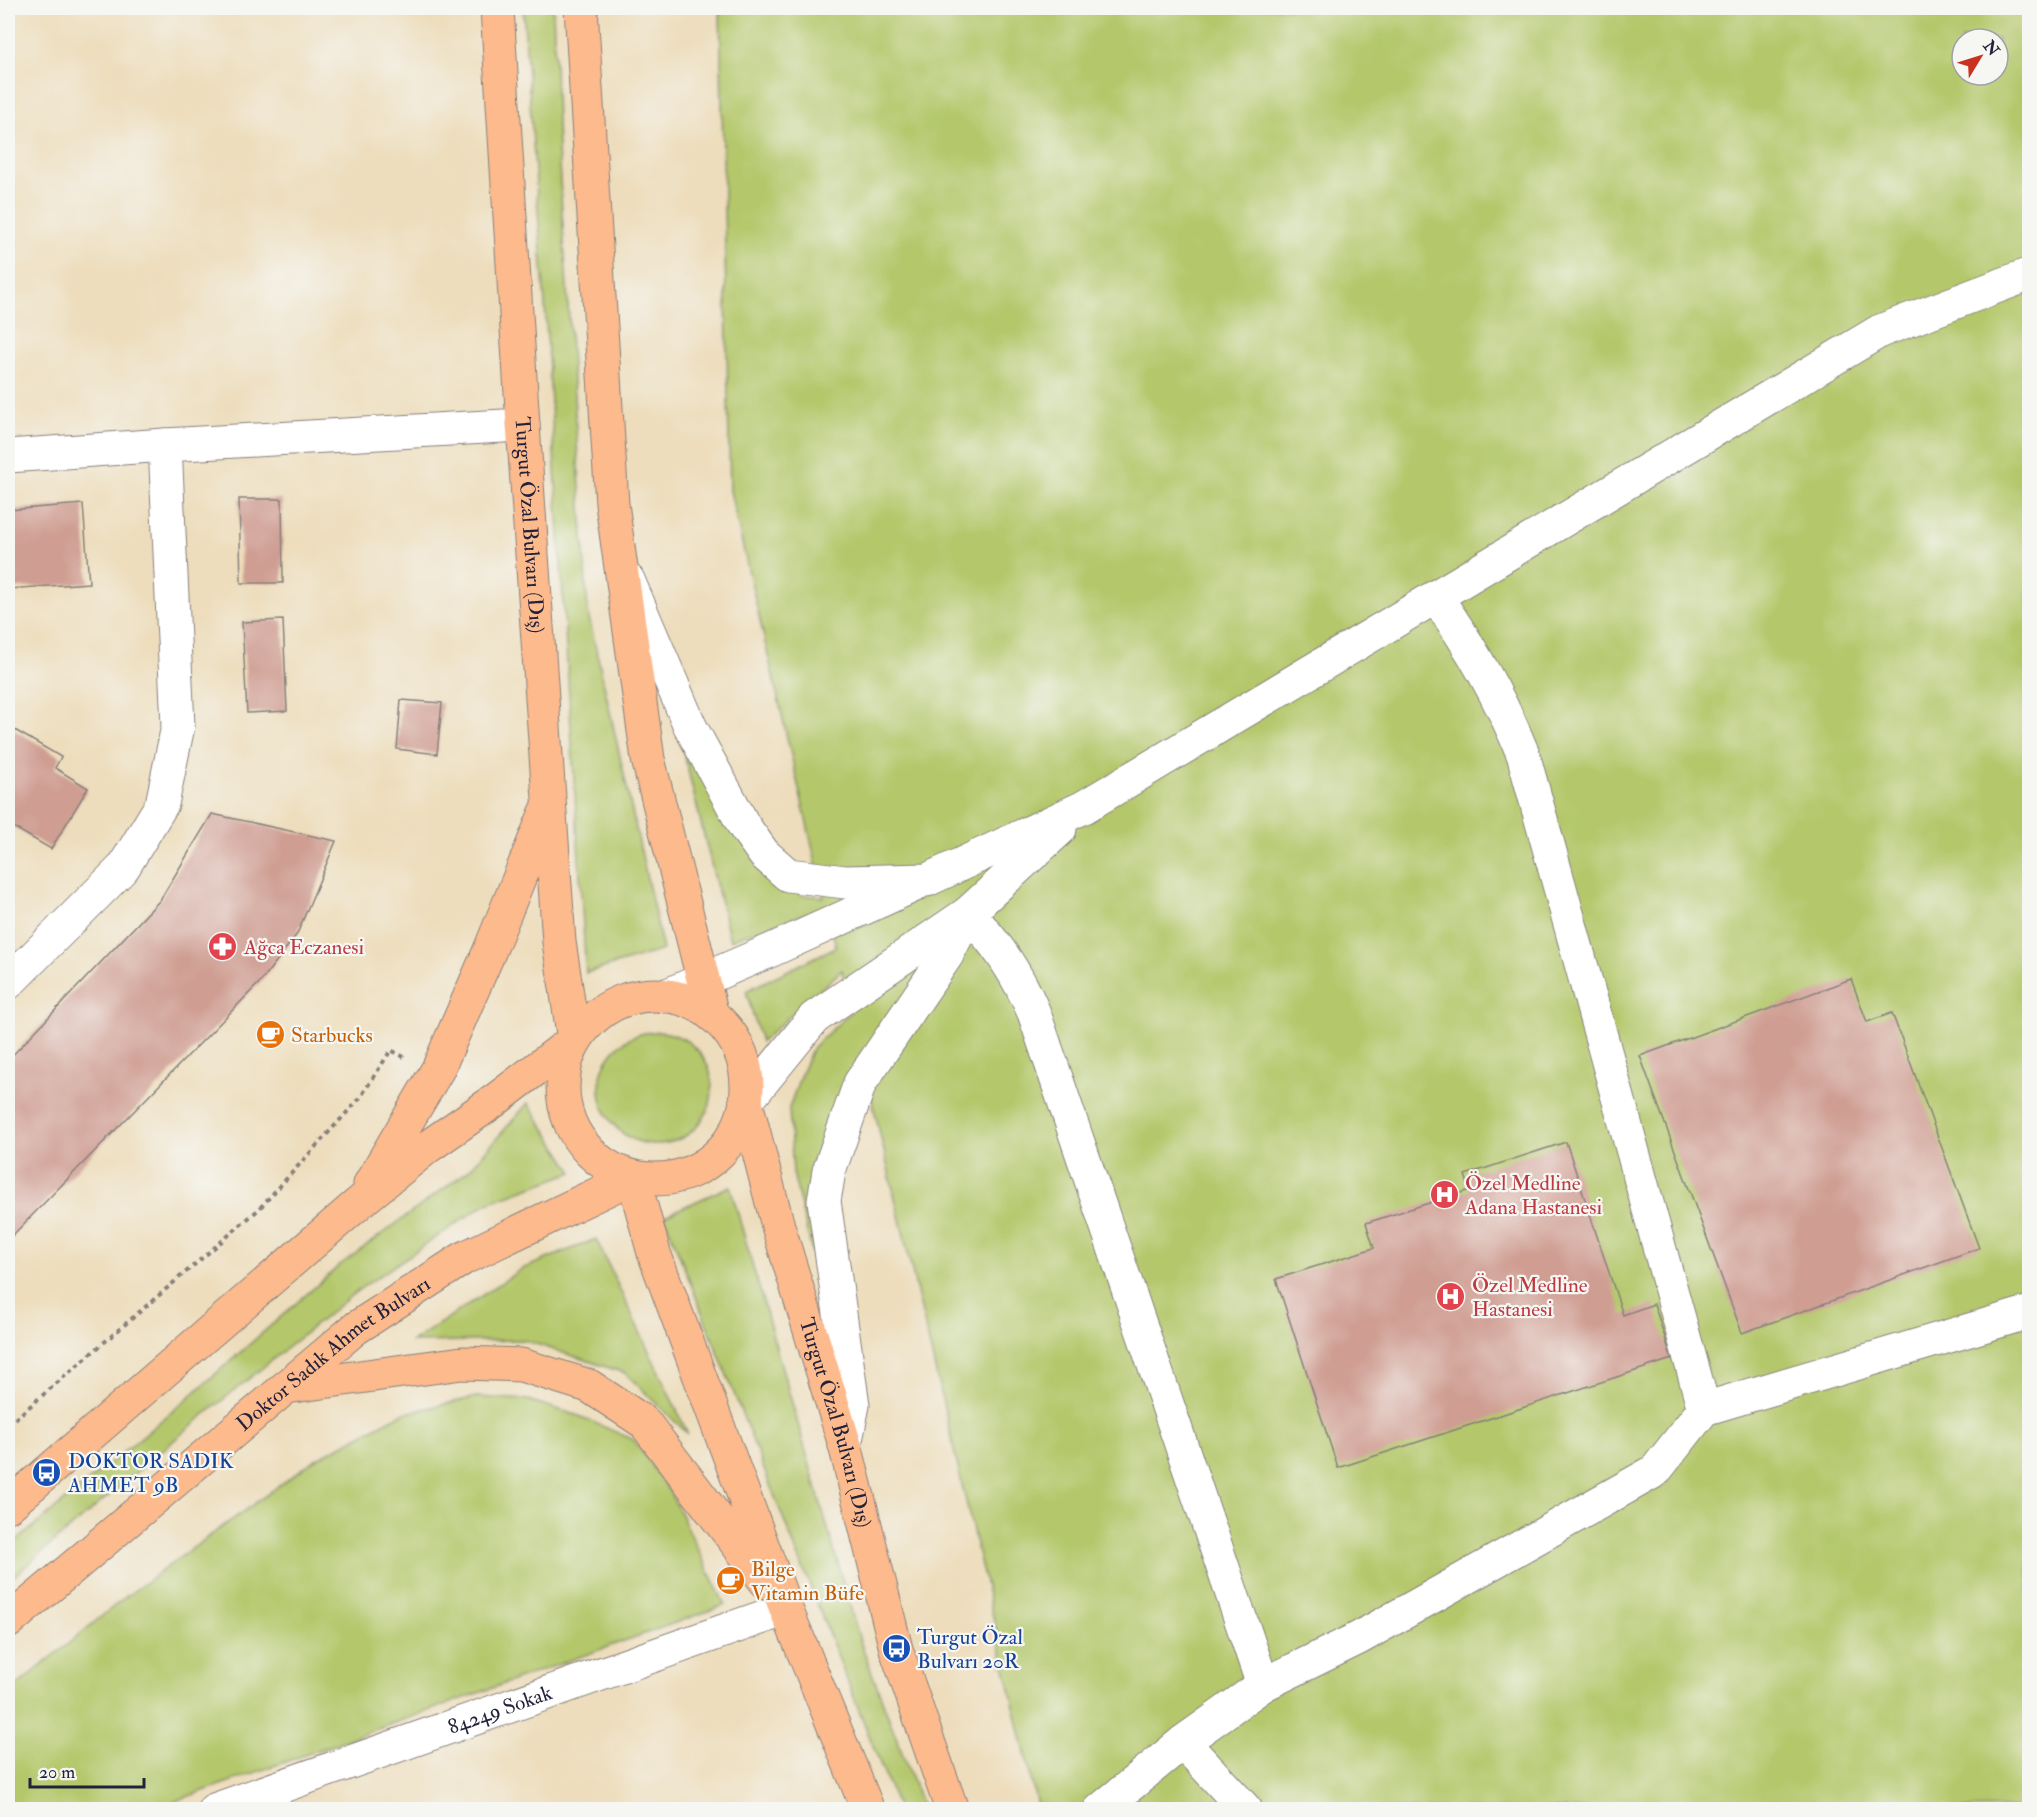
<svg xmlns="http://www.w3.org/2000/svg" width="2037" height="1817" viewBox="0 0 2037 1817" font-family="'IM FELL Double Pica',serif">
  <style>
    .green { fill: #b4c76b; stroke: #6b7453; stroke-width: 1.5; fill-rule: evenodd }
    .building { fill: #cf9d92 }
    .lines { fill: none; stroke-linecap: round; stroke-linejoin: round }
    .minor-casing { stroke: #88807c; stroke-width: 35 }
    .major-casing { stroke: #88807c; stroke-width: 35 }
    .path { stroke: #88807c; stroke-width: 4; stroke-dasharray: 4.5 4.5; stroke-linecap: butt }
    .minor { stroke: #fff; stroke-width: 33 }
    .major { stroke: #fcba8d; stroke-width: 33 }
    .labels { text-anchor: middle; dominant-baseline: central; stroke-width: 4.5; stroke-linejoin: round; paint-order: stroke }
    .street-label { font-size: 21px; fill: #22223b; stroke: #f6f6f2 }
    .health-label { font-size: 21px; fill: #be3a42; stroke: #f6f6f2; text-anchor: start }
    .food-label { font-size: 21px; fill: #c56008; stroke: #f6f6f2; text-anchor: start }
    .transit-label { font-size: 21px; fill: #164399; stroke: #f6f6f2; text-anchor: start }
  </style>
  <rect width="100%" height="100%" fill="#f6f6f2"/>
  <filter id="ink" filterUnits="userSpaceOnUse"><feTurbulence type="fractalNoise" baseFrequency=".0167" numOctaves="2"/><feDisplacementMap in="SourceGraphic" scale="12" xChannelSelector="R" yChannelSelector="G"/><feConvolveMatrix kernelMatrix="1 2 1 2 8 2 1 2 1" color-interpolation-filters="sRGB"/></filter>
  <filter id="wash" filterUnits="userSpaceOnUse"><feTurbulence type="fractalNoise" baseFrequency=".008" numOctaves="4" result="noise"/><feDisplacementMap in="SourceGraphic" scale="24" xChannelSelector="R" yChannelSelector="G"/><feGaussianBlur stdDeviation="1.35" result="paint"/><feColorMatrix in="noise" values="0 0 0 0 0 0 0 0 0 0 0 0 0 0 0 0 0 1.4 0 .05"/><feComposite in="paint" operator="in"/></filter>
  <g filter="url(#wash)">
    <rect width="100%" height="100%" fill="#edddbc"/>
    <path class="green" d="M523,8H553L558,149L588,613L663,950L586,973L545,305Z
      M720,8H2029V1809H1038L862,1057L833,1107L809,1193L818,1277L793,1173L789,1108L801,1074L813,1047L851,1012L842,970L761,1042L746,991L836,947L827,906L730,940L677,726L771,877L802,895L824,897L730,491ZM1962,39H1998V75H1962Z
      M600 1088a56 56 0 1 1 112 0a56 56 0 1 1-112 0Z
      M528,1103L573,1172L487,1203L357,1291L198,1420L8,1581V1548L187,1399L340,1265L469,1170Z
      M730,1186L860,1641L923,1809H898L664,1216Z
      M596,1239L688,1434L625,1373L524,1340L412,1342L522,1269Z
      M477,1397L528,1400L579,1416L634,1440L670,1492L725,1605L153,1809H8V1693L124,1598L316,1459L401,1414Z"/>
    <g id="blocks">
      <path class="building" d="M239,499H282L283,583H241Z
        M83,504L89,583L8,589V510Z
        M283,620L287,711L247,713L242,622Z
        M401,700L442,703L437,754L397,749Z
        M8,726L61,757L55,768L88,788L51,849L8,824Z
        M212,814L336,841L297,934L262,980L8,1240V1060L160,900Z
        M1851,979L1867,1022L1892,1013L1979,1248L1742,1333L1640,1056Z
        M1566,1142L1623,1315L1654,1304L1672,1359L1338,1468L1276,1279L1374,1248L1366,1223L1470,1190L1465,1175Z"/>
    </g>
  </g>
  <g filter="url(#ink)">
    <use href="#blocks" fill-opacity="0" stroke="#88807c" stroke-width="1.5"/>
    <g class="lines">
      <defs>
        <g id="minor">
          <path d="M8,456L165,445L523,425"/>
          <path d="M628,580L690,726L744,826L764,854L788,875L845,882L927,880L1084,807L1880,331L2030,274"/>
          <path d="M1436,597C1472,648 1500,697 1523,754L1704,1409"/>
          <path d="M8,983L123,868L162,804L178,726L165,445"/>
          <path d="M665,996L774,949L915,885"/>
          <path d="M746,1102L814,1018L968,913L1060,829"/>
          <path d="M845,1445L853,1405L824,1201L829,1171L860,1083L947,955L968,913C998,945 1017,973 1034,1013L1263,1685"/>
          <path d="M1183,1742L1246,1810"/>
          <path id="s1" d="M214,1810L786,1609"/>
          <path d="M1100,1810L1183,1742L1263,1685L1359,1638L1655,1471L1704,1409L2030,1312"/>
        </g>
        <g id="major">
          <path id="s2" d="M497,8L523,425L559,942L574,1040"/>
          <path d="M581,8L612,504L648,759L712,1015"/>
          <circle cx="655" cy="1087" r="92"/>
          <path id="s3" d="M746,1102L778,1226L845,1445L896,1649L952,1810"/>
          <path d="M633,1177L654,1253L786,1609L868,1810"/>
          <path d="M370,1184L438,1069L490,950L546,812"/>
          <path d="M286,1387L462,1363L521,1365L589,1386L644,1422L766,1582"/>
          <path d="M8,1506L359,1203L429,1146L494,1101L574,1040"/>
          <path id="s4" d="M8,1622L356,1328L464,1258L633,1177"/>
        </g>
      </defs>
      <use href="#minor" class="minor-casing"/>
      <use href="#major" class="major-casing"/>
      <path class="path" d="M8,1425L258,1210L360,1098L391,1050L404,1057"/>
      <use href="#minor" class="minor"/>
      <use href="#major" class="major"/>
    </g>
  </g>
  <defs>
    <symbol id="pharmacy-disc" viewBox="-11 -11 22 22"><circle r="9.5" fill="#e0444e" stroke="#f6f6f2"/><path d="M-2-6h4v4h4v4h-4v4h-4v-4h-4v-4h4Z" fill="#fff"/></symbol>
    <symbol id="cafe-disc" viewBox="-11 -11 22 22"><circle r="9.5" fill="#e8710a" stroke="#f6f6f2"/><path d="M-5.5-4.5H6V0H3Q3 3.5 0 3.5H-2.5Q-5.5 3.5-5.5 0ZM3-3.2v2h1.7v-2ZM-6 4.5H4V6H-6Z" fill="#fff"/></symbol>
    <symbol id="hospital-disc" viewBox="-11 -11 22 22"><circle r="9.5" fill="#e0444e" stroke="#f6f6f2"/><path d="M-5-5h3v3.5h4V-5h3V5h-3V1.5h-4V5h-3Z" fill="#fff"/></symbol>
    <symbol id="bus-disc" viewBox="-11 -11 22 22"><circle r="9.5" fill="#1a4fb4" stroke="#f6f6f2"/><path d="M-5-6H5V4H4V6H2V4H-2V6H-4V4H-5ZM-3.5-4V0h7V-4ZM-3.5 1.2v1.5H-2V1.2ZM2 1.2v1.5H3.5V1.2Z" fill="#fff"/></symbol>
  </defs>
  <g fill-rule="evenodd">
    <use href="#pharmacy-disc" x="206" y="930" width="33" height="33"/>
    <use href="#cafe-disc" x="254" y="1018" width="33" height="33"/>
    <use href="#hospital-disc" x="1428" y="1178" width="33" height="33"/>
    <use href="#hospital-disc" x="1434" y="1280" width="33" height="33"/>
    <use href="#bus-disc" x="30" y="1456" width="33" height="33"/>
    <use href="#cafe-disc" x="714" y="1564" width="33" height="33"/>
    <use href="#bus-disc" x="880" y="1632" width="33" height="33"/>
  </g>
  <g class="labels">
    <g class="street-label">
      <text stroke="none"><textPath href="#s2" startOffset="518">Turgut Özal Bulvarı (Dış)</textPath></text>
      <text stroke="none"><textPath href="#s4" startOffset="422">Doktor Sadık Ahmet Bulvarı</textPath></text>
      <text stroke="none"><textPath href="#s3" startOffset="333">Turgut Özal Bulvarı (Dış)</textPath></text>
      <text stroke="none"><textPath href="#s1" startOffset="303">84249 Sokak</textPath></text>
    </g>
    <g class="health-label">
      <text x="244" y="947">Ağca Eczanesi</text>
      <text x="1465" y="1183">Özel Medline<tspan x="1465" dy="24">Adana Hastanesi</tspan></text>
      <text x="1472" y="1285">Özel Medline<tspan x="1472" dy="24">Hastanesi</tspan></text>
    </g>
    <g class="food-label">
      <text x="291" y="1035">Starbucks</text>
      <text x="751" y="1569">Bilge<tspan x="751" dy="24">Vitamin Büfe</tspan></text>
    </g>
    <g class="transit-label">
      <text x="68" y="1461">DOKTOR SADIK<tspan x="68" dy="24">AHMET 9B</tspan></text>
      <text x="917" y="1637">Turgut Özal<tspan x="917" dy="24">Bulvarı 20R</tspan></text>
    </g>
  </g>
  <rect width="2037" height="1817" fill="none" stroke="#f6f6f2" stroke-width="30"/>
  <g transform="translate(1980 57) rotate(52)"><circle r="28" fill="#f6f6f2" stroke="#a1a1a9" stroke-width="1.5"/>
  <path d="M0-4.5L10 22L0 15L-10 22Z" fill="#c8321e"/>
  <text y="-9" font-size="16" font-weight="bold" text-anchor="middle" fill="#22223b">N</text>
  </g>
  <path d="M30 1778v9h114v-9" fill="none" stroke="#22223b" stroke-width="3"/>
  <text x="39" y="1778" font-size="18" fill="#22223b" stroke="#f6f6f2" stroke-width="4.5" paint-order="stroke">20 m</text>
</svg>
